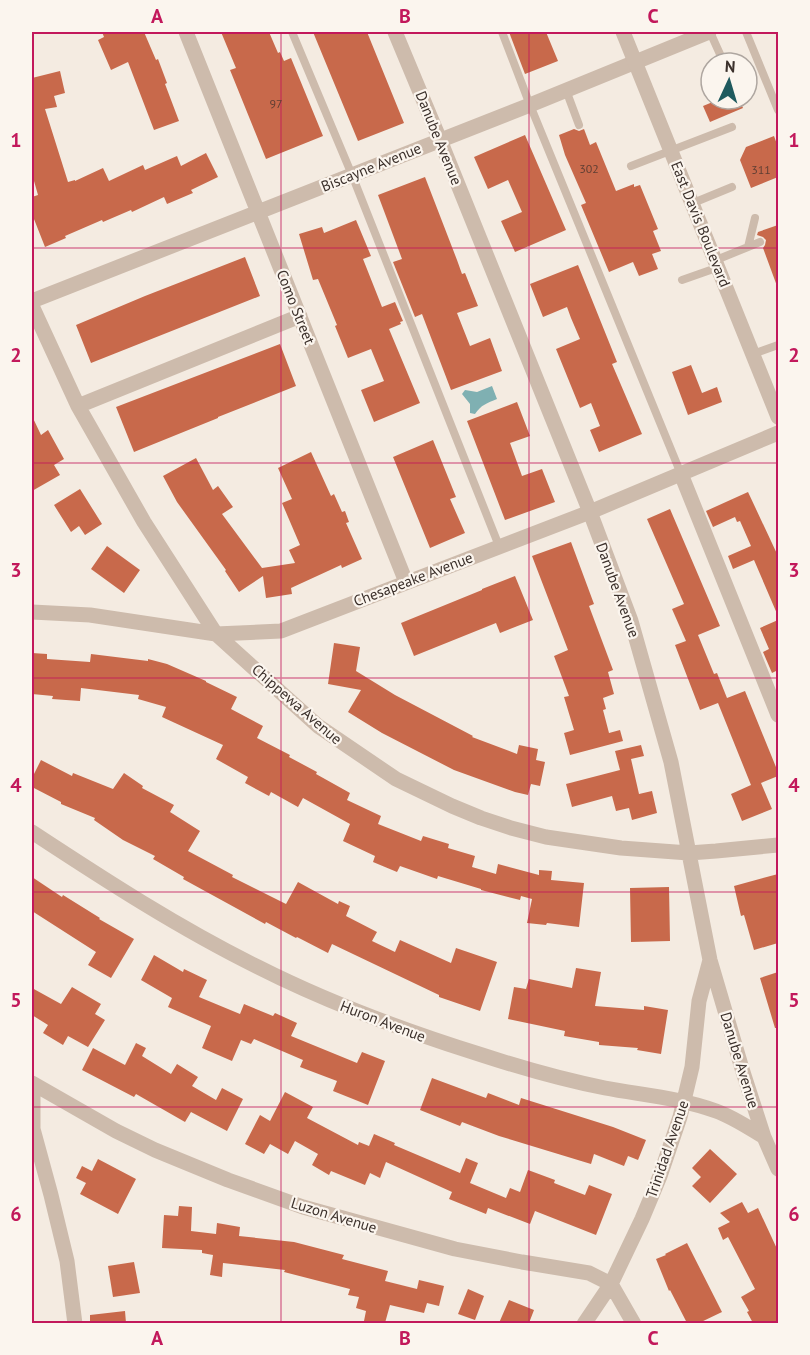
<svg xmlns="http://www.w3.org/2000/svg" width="810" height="1355" viewBox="0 0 810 1355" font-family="'PT Sans',sans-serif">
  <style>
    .water { fill: #7fb0b2 }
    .building { fill: #c8694b }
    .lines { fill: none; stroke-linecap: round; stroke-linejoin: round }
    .service { stroke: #cdbbac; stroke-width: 8 }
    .minor { stroke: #cdbbac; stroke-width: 15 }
    .tertiary { stroke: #cdbbac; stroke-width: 15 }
    .grid { fill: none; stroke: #c2185b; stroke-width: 1.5; stroke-opacity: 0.55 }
    .labels { text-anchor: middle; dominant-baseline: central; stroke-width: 4.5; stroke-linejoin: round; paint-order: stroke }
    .number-label { font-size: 12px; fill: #5e3e33 }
    .street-label { font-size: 15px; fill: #3b302b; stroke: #fbf5ee }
    .neatline { fill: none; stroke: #c2185b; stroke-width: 2 }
    .grid-label { font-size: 20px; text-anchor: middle; font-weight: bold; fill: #c2185b }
  </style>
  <rect width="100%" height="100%" fill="#f4ebe1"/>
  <path class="water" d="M492,386L497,399C487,403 481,405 475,414L470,413V404L462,394L465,390L477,392Z"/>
  <path class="building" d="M102,32H144L156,60L158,59L167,83L165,84L179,121L154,130L128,62L111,70L98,40L104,37Z
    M221,32H269L278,53L280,52L284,61L291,58L323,136L266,159L230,70L236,68Z
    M313,32H367L404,123L358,141Z
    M509,32H546L558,61L525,74Z
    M60,71L65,93L54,96L57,107L45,109L68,182L75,180V181L103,168L109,181L143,165L145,170L177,156L181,166L206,153L218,177L191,190L193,193L167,204L164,197L132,212L131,210L103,222L102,220L65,236L66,238L45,247L32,214V197L38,195L32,174V78Z
    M720,99H739L743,108L710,122L703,106Z
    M574,129L579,131L584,129L590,145L596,142L616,191L634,184V187L640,185L658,229L653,231L661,251L652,254L658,269L639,276L633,262L609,272L581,205L586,203L565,155L559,135Z
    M525,135L566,230L515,252L501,221L522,212L508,180L488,189L474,157Z
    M774,136L778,147V177L751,188L740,160L746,147Z
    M425,177L457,260L462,274L465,273L478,306L457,313L470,346L490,338L502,371L451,390L422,314L415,317L393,262L402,259L378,195Z
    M356,220L371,256L363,259L382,307L395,302L403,321L400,322L401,324L389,329L420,403L374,422L361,390L384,381L371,349L348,358L335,326L337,325L318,279L313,280L299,234L322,227L324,233Z
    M778,225V286H777L763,248L765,245L766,240L763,237L757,235L758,232Z
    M245,257L260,296L91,363L76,325L145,296Z
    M578,265L617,362L612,364L642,434L599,452L590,430L600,426L591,403L580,408L556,349L580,339L571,318L567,307L543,317L530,284Z
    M280,344L296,386L218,417V418L134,452L116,407Z
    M691,365L702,393L717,387L722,402L688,415L672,372Z
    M517,402L530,436L510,443L522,476L542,469L555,502L505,520L467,421Z
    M32,416L41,435L48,430L64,459L54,465L60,475L32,491Z
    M433,440L456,497L450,499L465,533L430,548L393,457Z
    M311,452L331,496L334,494L342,512L345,511L349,522L346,523L362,559L342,568L341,565L291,588L292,594L266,598L263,576L239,592L225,571L226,570L177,502L163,476L196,458L213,490L218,486L233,507L222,514L262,568L295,563L289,550L300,545L282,503L292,499L278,468Z
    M80,489L102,524L85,535L79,526L71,532L54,505Z
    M748,492L778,556V616L754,560L733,569L728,556L751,546L740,521L737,522L735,517L713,527L706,511Z
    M670,509L720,626L698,635L714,674L717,673L727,698L745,691L778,772V776L761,783L772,809L742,821L731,794L751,785L718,703L700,710L675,645L686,641L672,609L684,604L647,519Z
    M571,542L594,604L589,606L613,670L608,672L614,694L603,698L606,709L603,710L609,733L620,730L623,741L570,755L564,733L574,730L564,697L569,696L554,656L568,650L532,556Z
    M107,546L140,570L124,593L91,569Z
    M515,576L533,620L500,633L496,623L414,656L401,623L482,590V589Z
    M778,620V670L772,673L763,652L769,649L760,628Z
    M334,643L360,647L356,671L395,695L473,736L472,737L517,754L519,745L538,749L536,760L545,762L540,786L531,784L528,795L515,792L454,770L382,733L348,712L361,690L328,684Z
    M32,653L47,654V659L90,662L91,654L148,661V659L167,664L206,681V682L237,697L231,709L263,726L257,738L290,755L289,757L317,772L316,774L350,793L347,800L381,816L378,824L421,841L423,836L449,844L448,848L475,856L472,867L496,874L498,864L539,875V870L552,871L551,880L584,883L579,927L547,923L546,925L527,923L532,899L521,896L520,900L481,890V889L438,876L437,879L400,866L397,872L373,862L375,856L343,841L350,824L303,798L298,807L271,792L269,796L245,783L248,777L216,759L223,745L162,717L166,707L138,699L139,695L81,688L80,701L52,699L53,696L32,694Z
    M641,745L644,756L631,759L639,794L652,791L657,813L632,820L629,808L616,811L612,796L572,807L566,784L620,770L615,751Z
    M41,760L72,776L73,773L113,789L124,773L143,786L142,788L174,805L170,812L200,831L188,851L233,875L232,877L286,904L298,882L338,904L339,901L350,906L346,916L377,932L372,941L395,952L400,940L451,963L456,948L497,962L480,1011L439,997V995L332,944L328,953L297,937L296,938L266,922L265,924L183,879L184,877L153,859L155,856L123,840L94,820L95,818L61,804V802L32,787V778Z
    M778,874V943L754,950L744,915L741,916L734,886Z
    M32,877L62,897L63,895L100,918L99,919L134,939L111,978L88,965L96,952L32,911Z
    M669,887L670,941L631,942L630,888Z
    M154,955L183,972L184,969L207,980L199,997L240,1014L244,1004L273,1016L275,1013L297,1023L291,1036L357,1063L362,1052L385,1061L368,1105L333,1091L337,1081L300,1067L303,1060L254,1039L251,1044L241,1040L232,1061L202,1048L211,1026L168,1007L172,998L141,980Z
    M576,968L601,972L595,1006L644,1010V1006L668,1010L661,1054L637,1050L638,1048L599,1045V1042L564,1036L565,1031L508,1019L514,987L526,989L529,979L572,988Z
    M778,972V1028H775L760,978Z
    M72,987L101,1004L95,1014L105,1020L88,1047L68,1036L63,1045L43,1033L48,1025L32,1015V988L61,1004Z
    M136,1043L146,1048L142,1056L171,1074L177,1064L198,1077L192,1086L216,1100L222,1088L243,1099L227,1131L191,1112L185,1122L136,1094L134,1097L82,1070L93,1048L125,1065Z
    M432,1078L486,1098L488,1093L519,1105L521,1098L613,1127L646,1140L638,1160L628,1156L624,1166L594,1154L591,1164L499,1136L462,1122L460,1126L420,1110Z
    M285,1092L313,1107L307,1118L358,1145L359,1142L369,1146L374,1134L395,1143L394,1145L460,1173L466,1158L478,1163L470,1183L506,1198L510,1188L520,1192L528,1170L555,1180L554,1183L585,1195L589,1185L612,1194L596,1235L535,1211L530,1224L488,1208L486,1214L449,1199L452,1192L386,1162L380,1178L370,1173L365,1185L331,1171L329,1175L312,1165L318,1154L295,1141L288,1154L270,1144L264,1154L245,1144L260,1115L270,1121Z
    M710,1149L737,1174L710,1203L692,1186L701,1177L692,1168Z
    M98,1159L136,1179L118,1214L80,1194L86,1183L76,1178L82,1166L92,1171Z
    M742,1202L748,1213L758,1208L778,1251V1323H753L747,1312L749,1311L741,1297L755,1289L728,1237L723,1240L718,1228L730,1222L720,1213Z
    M179,1206L192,1207L191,1231L216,1234L217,1223L240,1227L239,1236L294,1242L344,1255L342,1259L388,1271L385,1281L417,1289L419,1280L444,1286L439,1306L427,1303L424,1313L390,1305L385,1323H372L364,1321L366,1311L356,1308L359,1297L348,1295L350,1289L284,1272L285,1270L223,1263L222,1277L210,1275L213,1255L202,1253V1250L162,1248L164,1215L178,1216Z
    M687,1243L722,1312L699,1323H687L670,1290L669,1291L656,1259L666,1255L665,1254Z
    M134,1262L140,1293L113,1297L108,1266Z
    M468,1289L484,1296L475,1320L458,1314Z
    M509,1300L534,1310L529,1323H499Z
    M125,1311L126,1323H90V1315Z"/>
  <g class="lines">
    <path class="service" d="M292,32L352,175L499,546
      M502,32L530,105L681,474
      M710,32L724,63
      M746,32L778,110
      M566,90L579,125
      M631,166L732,127
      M693,203L732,187
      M748,247L760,242
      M716,260L748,247L755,218
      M682,280L719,267
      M753,354L778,345"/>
    <path class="minor" d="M186,32L406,582
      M395,32L440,140L590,512L631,621L671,762L710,960L743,1072L764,1137L778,1169
      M32,301L530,105L709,32
      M32,306L78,406L144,522L216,634L318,726L396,779L452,806L481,818L511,828L546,837L621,848L689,853L716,851L778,845
      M78,406L300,316
      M681,474L778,715
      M32,612L90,615L216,634L281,631L590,512L778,433
      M32,832C105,880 179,928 258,967C329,1003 405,1031 482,1055C522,1068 564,1080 605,1088C642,1095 681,1098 716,1111C733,1117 749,1128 764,1137
      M32,1083L116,1131L155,1150L228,1180L303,1207L455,1249L522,1262L589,1273L611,1284L634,1324
      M33,1084V1129L51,1195L67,1261L75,1324
      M584,1324L611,1284L642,1219L660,1176L680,1117L692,1067L699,1001L710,960"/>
    <path class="tertiary" d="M623,32L778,417"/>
  </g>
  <path class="grid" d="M281,32V1324M529,32V1324M32,248H778M32,463H778M32,678H778M32,892H778M32,1107H778"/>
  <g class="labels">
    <g class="number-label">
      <text x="276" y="103">97</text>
      <text x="589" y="168">302</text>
      <text x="761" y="169">311</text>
    </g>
    <g class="street-label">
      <text transform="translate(439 138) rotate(68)">Danube Avenue</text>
      <text transform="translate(371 167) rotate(-22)">Biscayne Avenue</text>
      <text transform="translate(701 224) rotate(68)">East Davis Boulevard</text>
      <text transform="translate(296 307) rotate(68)">Como Street</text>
      <text transform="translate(413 579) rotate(-21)">Chesapeake Avenue</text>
      <text transform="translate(618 590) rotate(70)">Danube Avenue</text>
      <text transform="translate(297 704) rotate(41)">Chippewa Avenue</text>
      <text transform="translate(383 1021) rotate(21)">Huron Avenue</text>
      <text transform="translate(740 1060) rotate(73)">Danube Avenue</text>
      <text transform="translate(667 1149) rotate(-71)">Trinidad Avenue</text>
      <text transform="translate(334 1215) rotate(17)">Luzon Avenue</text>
    </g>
  </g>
  <rect width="810" height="1355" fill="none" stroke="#fbf5ee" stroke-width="66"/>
  <g transform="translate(729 81) rotate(4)"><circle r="28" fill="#fbf5ee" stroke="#aea6a0" stroke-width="1.5"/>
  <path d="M0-4.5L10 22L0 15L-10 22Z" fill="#1f5a5e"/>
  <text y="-9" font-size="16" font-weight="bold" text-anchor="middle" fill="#3b302b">N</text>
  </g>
  <rect x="33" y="33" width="744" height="1289" class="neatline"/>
  <g class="grid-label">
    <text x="157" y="23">A</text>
    <text x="405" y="23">B</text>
    <text x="653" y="23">C</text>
    <text x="16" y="147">1</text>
    <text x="794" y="147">1</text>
    <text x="16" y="362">2</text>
    <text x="794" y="362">2</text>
    <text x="16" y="577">3</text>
    <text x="794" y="577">3</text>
    <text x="16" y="792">4</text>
    <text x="794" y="792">4</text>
    <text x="16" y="1007">5</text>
    <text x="794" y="1007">5</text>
    <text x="16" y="1221">6</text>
    <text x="794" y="1221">6</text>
    <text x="157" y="1345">A</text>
    <text x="405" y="1345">B</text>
    <text x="653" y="1345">C</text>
  </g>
</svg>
